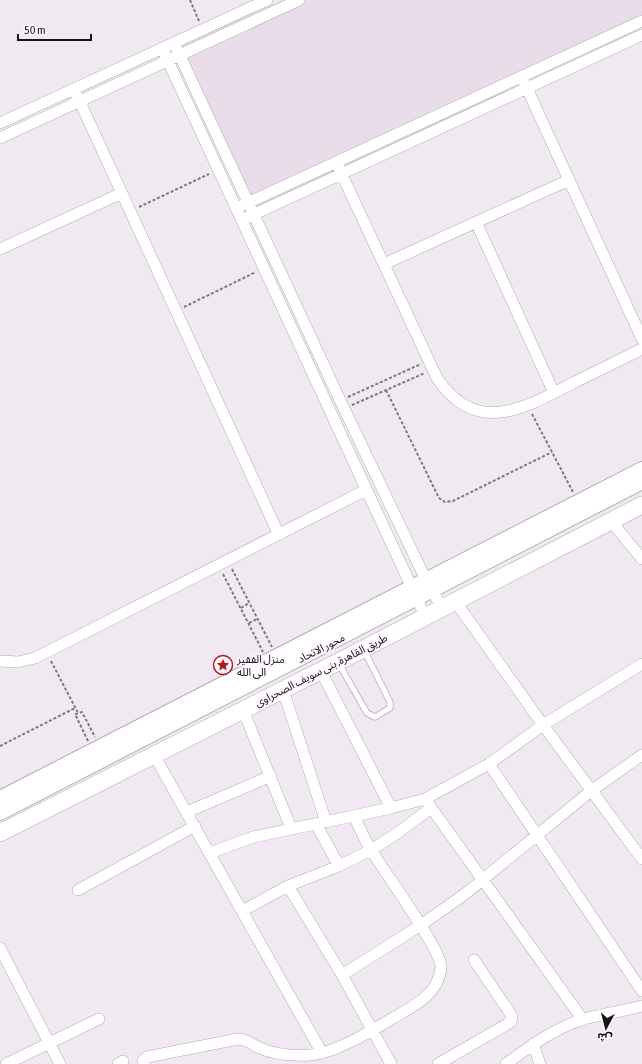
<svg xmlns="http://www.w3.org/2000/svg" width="642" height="1064" viewBox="0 0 642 1064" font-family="'Asap Condensed','Noto Sans Arabic',sans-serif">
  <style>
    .built { fill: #e9dce9 }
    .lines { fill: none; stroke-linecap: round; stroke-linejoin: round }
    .service-casing { stroke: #b2abb3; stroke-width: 7 }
    .minor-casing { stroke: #b2abb3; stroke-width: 12 }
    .tertiary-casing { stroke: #b2abb3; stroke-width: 16 }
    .primary-casing { stroke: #b2abb3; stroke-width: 18 }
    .path { stroke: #7e797e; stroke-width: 2; stroke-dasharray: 3 2; stroke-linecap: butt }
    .service { stroke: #fff; stroke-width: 5.5 }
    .minor { stroke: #fff; stroke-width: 11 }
    .tertiary { stroke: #fff; stroke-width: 14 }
    .primary { stroke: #fff; stroke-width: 17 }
    .labels { text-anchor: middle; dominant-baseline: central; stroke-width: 3.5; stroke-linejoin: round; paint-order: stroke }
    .street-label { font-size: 11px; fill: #151315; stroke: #fef7fe }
    .poi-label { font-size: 11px; fill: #151315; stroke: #fef7fe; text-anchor: start }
  </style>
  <rect width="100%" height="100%" fill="#f1e9f1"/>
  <path class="built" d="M281,0H642V28L246,211L171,50Z"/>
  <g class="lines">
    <defs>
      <path id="service" d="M339,664L367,713L375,717L390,708V702L364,650"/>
      <path id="minor" d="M174,43L340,400L426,580L442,608
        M162,48L425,616
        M524,82L642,339
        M74,89L279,535
        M0,123L267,0
        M0,138L299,0
        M336,162L437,378C476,436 523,409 571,384C595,372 618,361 642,349
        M241,206L642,21
        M248,217L642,35
        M476,222L554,393
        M0,249L122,193
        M384,264L569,180
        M611,521L642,559
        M455,601L543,725L642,859
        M0,661L18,662L35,658L366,490
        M321,671L391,808
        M283,690L326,822
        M243,710L291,828
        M154,755L322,1053
        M489,764L642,991
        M425,799L583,1020
        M187,812L271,776
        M316,824L339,866
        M210,853L253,837L391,808L425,799L489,764L543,725L642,664
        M288,886L342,975L391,1064
        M78,890L195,826
        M242,911L288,886L339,866L371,850L396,834L430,809
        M0,948L60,1064
        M342,975L421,925L465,894L591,791L642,755
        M533,1044L540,1064
        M6,1064L99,1019
        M118,1064L123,1061
        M144,1064L143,1061L147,1057L238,1039C247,1039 251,1044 260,1048C275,1055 294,1056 310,1055C336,1053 371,1031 393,1018C414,1006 438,995 441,968C443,951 382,869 370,848C364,838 359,827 354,816
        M438,1064L511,1022L512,1016L474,960
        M506,1064C530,1046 555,1028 584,1019C603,1014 623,1011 642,1006"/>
      <path id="tertiary" d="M0,798L642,469
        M0,813L642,482"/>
      <path id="primary" d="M0,833L338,662L642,505"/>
    </defs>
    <use href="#service" class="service-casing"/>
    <use href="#minor" class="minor-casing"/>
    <use href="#tertiary" class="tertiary-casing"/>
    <use href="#primary" class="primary-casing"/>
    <path class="path" d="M190,0L199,21
      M139,207L209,174
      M184,307L256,272
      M386,390L439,498L445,502L453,501L552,452
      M348,397L421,364
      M352,405L425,373
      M532,414L573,492
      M232,569L272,647
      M223,574L263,652
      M241,608L249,603
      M249,623L257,619
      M51,661L78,713
      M88,741L75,714L82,712L95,737
      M0,746L75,708"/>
    <use href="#service" class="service"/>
    <use href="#minor" class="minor"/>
    <use href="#tertiary" class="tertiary"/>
    <use href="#primary" class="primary"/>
  </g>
  <defs>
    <symbol id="sight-ring" viewBox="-11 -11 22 22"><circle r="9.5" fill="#fef7fe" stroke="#ae1d1e" stroke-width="1.5"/><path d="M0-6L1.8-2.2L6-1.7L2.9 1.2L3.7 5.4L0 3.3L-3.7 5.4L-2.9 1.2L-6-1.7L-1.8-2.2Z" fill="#ae1d1e"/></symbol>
  </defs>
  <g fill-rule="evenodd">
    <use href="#sight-ring" x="212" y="654" width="22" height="22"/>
  </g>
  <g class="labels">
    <g class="street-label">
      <text transform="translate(321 648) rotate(-27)">محور الاتحاد</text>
      <text transform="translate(321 670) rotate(-27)">طريق القاهرة, بنى سويف الصحراوى</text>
    </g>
    <g class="poi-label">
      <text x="237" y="659">منزل الفقير<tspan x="237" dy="13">الى الله</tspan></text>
    </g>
  </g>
  <g transform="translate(606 1028) rotate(187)" stroke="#fef7fe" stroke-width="3" paint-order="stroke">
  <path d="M0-3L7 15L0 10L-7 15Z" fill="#151315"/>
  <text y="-6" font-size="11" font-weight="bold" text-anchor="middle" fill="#151315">ش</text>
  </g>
  <path d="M18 34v6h73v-6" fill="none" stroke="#151315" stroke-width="2"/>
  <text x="24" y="34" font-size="12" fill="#151315" stroke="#fef7fe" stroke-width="3" paint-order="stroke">50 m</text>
</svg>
